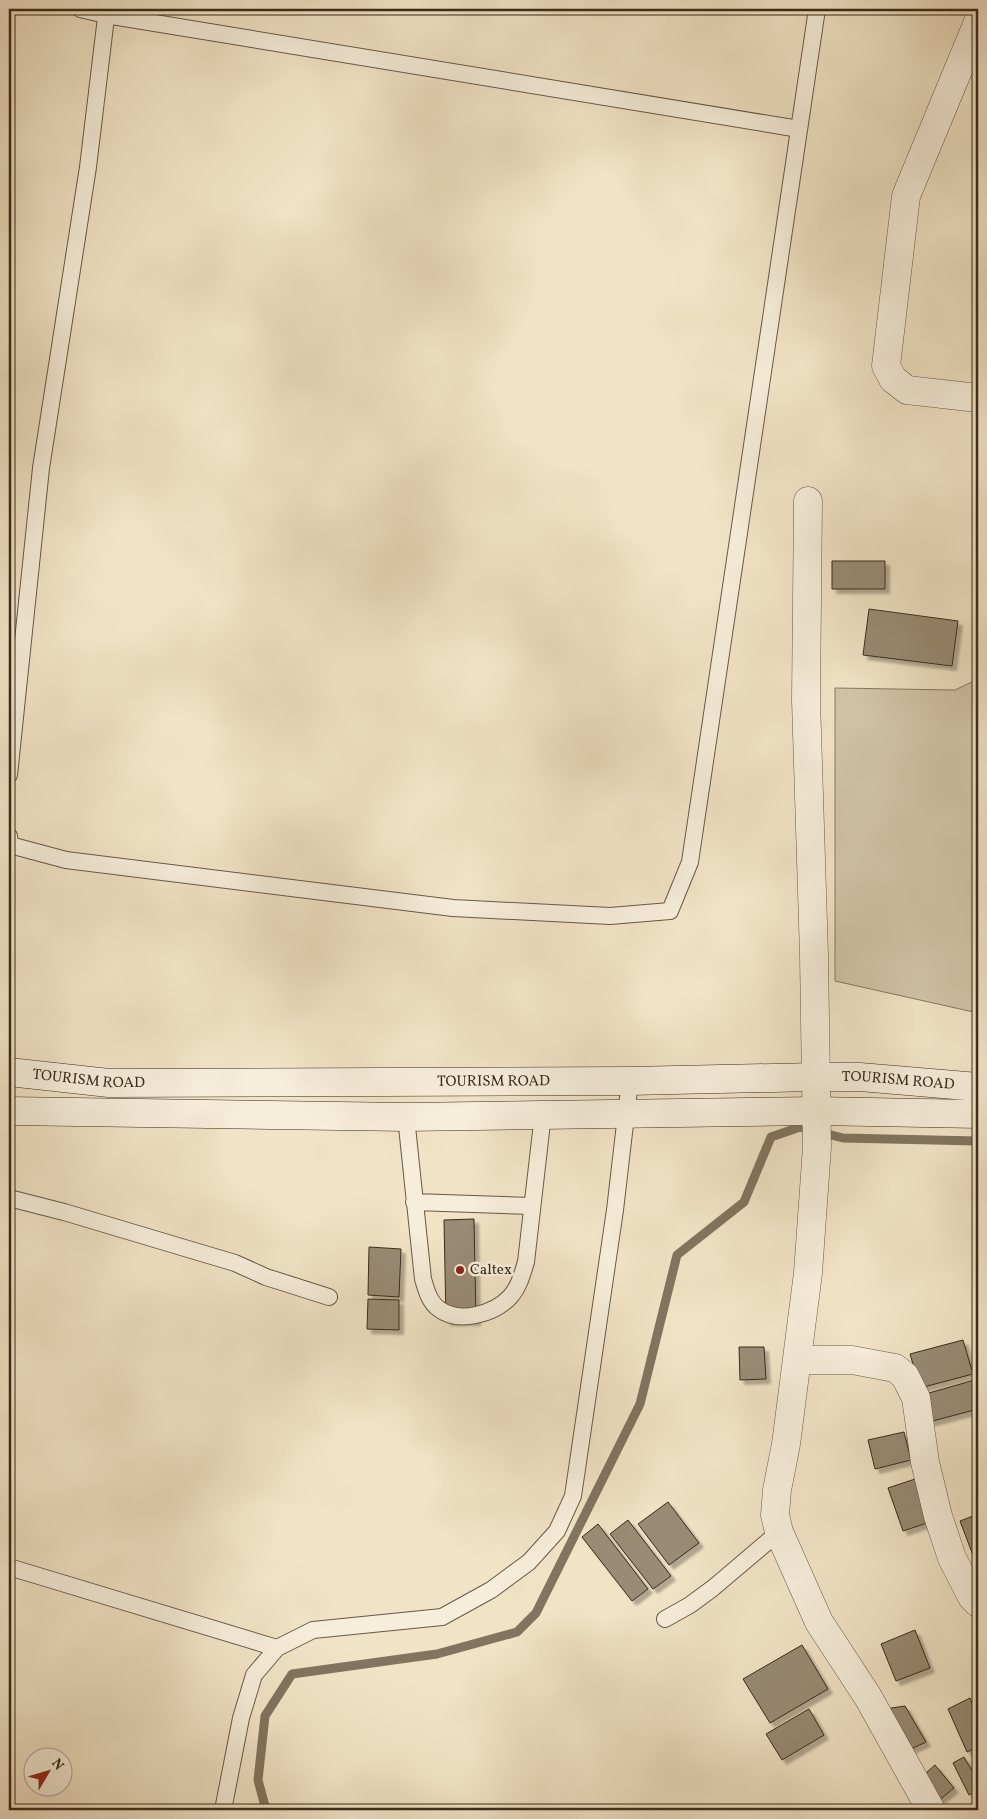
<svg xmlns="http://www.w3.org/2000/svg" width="987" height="1819" viewBox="0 0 987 1819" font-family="Vollkorn,serif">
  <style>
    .green { fill: #d2c4a9; stroke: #867862 }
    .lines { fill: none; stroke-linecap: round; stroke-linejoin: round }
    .stream { stroke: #82745f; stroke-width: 9 }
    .building { fill: #998b74; stroke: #392b1b; filter: url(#shadow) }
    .lane-casing { stroke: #675946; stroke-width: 18 }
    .street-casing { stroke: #675946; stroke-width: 29 }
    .secondary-casing { stroke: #392b1b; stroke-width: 29 }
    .lane { stroke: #f6edda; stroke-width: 16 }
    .street { stroke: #f6edda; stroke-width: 28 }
    .secondary { stroke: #f6edda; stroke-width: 28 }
    .poi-dot { fill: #8f2418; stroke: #f6edda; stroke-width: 2 }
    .labels { text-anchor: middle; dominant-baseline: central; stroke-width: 5; stroke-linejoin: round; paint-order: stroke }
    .street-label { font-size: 15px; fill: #392b1b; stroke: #f6edda }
    .poi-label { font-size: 15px; fill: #392b1b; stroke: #f6edda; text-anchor: start }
  </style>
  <defs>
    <filter id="shadow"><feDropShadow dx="4.5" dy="4.5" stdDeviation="1" flood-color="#0004"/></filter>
  </defs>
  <rect width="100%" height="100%" fill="#f1e3c6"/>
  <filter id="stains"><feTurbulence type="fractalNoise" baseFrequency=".004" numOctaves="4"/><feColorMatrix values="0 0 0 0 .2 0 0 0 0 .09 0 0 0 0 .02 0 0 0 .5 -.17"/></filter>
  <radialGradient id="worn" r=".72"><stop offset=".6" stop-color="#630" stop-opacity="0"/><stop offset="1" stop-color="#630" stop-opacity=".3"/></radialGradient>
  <path class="green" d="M978,679V1013L835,981V688L955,690Z"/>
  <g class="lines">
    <path class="stream" d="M266,1810L258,1780L265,1716L292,1674L437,1654L517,1632L536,1613L640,1404L677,1255L744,1202L771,1137L800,1127L843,1138L978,1141"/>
  </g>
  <path class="building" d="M832,561H885V589H832Z
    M869,609L958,621L952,666L863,655Z
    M474,1219L476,1321H446L444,1220Z
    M369,1247L401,1249L399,1297L368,1295Z
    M368,1299L399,1300V1330L367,1329Z
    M974,1318H978V1361H977Z
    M963,1340L973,1374L920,1388L910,1354Z
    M739,1347H764L766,1379L740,1380Z
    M978,1379V1409L929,1422L922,1395Z
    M904,1432L911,1460L875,1469L868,1440Z
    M915,1479L930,1522L903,1531L888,1488Z
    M668,1502L699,1543L669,1565L638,1524Z
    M978,1514V1566H977L960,1521Z
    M628,1520L671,1576L653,1589L610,1534Z
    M598,1524L648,1589L632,1601L582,1537Z
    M915,1630L930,1668L896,1681L881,1644Z
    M802,1645L828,1689L770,1723L743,1679Z
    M970,1698L978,1717V1747L967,1752L948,1709Z
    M905,1706L926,1742L909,1750L885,1709Z
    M809,1709L824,1735L782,1760L766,1734Z
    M964,1757L978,1781V1790L969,1795L953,1763Z
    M935,1765L954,1788L937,1802L919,1779Z"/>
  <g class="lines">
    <defs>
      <path id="lane" d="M80,9L106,15L799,129
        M9,775L41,468L88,167L107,9
        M9,836L10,845L66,860L453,908L610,916L670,911L690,862L817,9
        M406,1117L423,1279C426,1289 429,1302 439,1309C459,1324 494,1314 510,1297C519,1287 522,1275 526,1262L543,1114
        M9,1198L64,1212L235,1263L266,1277L329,1297
        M414,1202L532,1206
        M9,1567L277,1648
        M665,1619L690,1605L713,1588L779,1532
        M223,1810L241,1718L254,1675L277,1648L313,1630L442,1617L491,1590L529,1562L557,1531L573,1496L615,1210L630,1081"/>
      <path id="street" d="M978,22L906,196L886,366L893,379L907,390L978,398
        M808,501L806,700L814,955L817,1147L808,1273L786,1444L777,1490L775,1515L779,1532L819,1622L868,1697L931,1810
        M797,1360H852L895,1368L905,1376L916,1398L925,1462L938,1516L952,1558L972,1597L978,1603"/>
      <g id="secondary">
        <path id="s1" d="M9,1072L109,1083L630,1081L815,1077H860L978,1087"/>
        <path d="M9,1111L406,1117L815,1111L978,1114"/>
      </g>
    </defs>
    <use href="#lane" class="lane-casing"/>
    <use href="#street" class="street-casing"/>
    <use href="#secondary" class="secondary-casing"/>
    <use href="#lane" class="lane"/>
    <use href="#street" class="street"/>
    <use href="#secondary" class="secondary"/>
  </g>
  <circle class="poi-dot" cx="460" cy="1270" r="5"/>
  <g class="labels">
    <g class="street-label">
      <text stroke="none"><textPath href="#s1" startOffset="80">TOURISM ROAD</textPath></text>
      <text stroke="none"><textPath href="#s1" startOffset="485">TOURISM ROAD</textPath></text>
      <text stroke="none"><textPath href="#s1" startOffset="890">TOURISM ROAD</textPath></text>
    </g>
    <g class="poi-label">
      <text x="470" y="1270">Caltex</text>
    </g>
  </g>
  <rect width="987" height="1819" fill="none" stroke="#f1e3c6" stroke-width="30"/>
  <rect x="10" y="10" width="967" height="1799" fill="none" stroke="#392b1b" stroke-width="2.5"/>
  <rect x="15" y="15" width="957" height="1789" fill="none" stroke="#392b1b"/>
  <g transform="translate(48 1772) rotate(52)"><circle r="24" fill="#f6edda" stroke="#aa9f8e"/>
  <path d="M0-4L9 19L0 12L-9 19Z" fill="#8f2418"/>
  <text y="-8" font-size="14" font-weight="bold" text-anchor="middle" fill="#392b1b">N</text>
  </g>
  <rect width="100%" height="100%" filter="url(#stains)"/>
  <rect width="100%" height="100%" fill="url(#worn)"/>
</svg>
